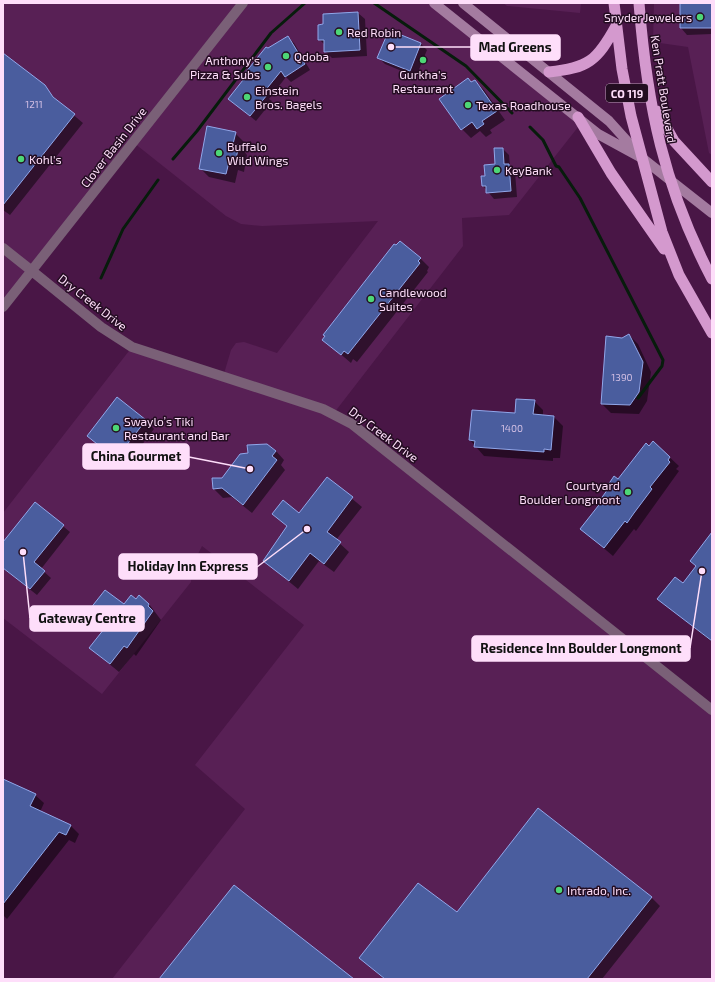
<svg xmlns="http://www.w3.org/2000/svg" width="715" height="982" viewBox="0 0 715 982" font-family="'Exo 2',sans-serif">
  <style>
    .built { fill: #582055 }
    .shadow { fill: #0007 }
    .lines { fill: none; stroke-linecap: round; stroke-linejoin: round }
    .stream { stroke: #071c0c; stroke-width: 3 }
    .building { fill: #4a5d9e; stroke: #91a7ea }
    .minor { stroke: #7a6077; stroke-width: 10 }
    .tertiary { stroke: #7a6077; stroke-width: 10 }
    .secondary { stroke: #a47ba0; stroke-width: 10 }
    .trunk { stroke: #d499ce; stroke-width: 11 }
    .poi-dot { fill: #4dd676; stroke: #230d21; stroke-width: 1.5 }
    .labels { text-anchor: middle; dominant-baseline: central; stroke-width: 3; stroke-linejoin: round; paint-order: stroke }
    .number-label { font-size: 10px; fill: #d1bee3 }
    .shield { fill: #230d21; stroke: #bc9fb9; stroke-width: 1 }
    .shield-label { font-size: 11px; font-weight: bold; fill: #fedefa }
    .poi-label { font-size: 12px; fill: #fedefa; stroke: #230d21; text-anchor: start }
    .street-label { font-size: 12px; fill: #fedefa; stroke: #230d21 }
    .leader { fill: none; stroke: #fedefa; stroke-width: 1.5 }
    .callout-dot { fill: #fedefa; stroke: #230d21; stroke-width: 1.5 }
    .callout { fill: #fedefa; stroke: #fedefa; stroke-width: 1.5 }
    .callout-label { font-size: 13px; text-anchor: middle; font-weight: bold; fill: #111 }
  </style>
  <rect width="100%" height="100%" fill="#491646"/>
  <path class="built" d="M3,3H243L3,307Z
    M245,3H433L582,122L509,215L462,218L463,246L334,413L712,710V979H112L245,809L195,765L304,625L202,546L192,566L191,582L102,694L3,618V513L132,347L223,377L231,350L236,343L244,342L277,353L378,221L262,226L241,224L226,216L134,143Z
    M503,3H581L580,13L507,6Z
    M654,3H712V155L709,153L688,47L653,42Z"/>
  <path class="shadow" d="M681,3H712V34L687,35L681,28Z
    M358,13L365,19L367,56L332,58L325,51V45L319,39Z
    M288,37L294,43L310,70L291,82L286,77L269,99L272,101L256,121L229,99L268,50Z
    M421,44L427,50L416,77L385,64L379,58Z
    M3,54L44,86L58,102L83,123L10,215L3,210Z
    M475,81L484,90L505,120L490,130L492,133L486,137L480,131L471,138L462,129L472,83Z
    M235,133L244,142L243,150L247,155L244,172L238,170L235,183L209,177L200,168Z
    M503,149L509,155L510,166L515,172L517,197L494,199L483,186L486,177L496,165Z
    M420,258L429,267L427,271L428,272L357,362L353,359L351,363L324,340Z
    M629,335L638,344L651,372L647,401L639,414L611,413L602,404L622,339Z
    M534,401L543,410V416L554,417L563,426L560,458H553V461L484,456L470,440Z
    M146,420L154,429L125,467L88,436Z
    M653,442L679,466L676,469L679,471L636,531L634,529L613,556L581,529L618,480Z
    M276,451L284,460L281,465L285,470L252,513L232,497L223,498L214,489L249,454Z
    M327,478L362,507L336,540L349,552L334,572L319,561L298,589L264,561L288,527L273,514H299Z
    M35,503L70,532L41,569L51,578L37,595L3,568V543Z
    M712,533V642L658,599L683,585L697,567Z
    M136,600L149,604L161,620L136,656L134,654L119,672L90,648L109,625L91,609L124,605Z
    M3,780L35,795L44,803L40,812L70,825L79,834L75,843L69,840L7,919L3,915Z
    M651,897L660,906L602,979H384L360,958L457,913Z"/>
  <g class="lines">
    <path class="stream" d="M374,3L466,66L512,113
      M530,127L543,140L556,166L559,167L580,198L663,360L662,366L638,398
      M173,159L197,131L271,33L305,3
      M101,278L123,229L158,180"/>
  </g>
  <path class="building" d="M680,3H712V28H680Z
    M358,12L360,50L324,52V40H318V25L323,24V14Z
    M389,30L421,43L410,71L377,58Z
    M288,36L305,64L285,77L281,71L264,92L267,95L250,116L228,99L243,80L241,78L266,47L268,48Z
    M3,53L45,85L53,97L75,114L3,205Z
    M468,78L471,82L475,80L497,111L482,121L484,124L477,129L472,122L461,130L439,99Z
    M207,126L236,132L233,144L239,145L235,163L229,162L226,174L199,169Z
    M494,148H503L504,164H509L511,191L486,193V186H482L481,176H485L484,165L495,164Z
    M400,241L421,258L418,261L420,263L348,354L344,351L341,355L322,340L325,336L323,335L394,244L396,245Z
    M629,334L643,362L639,392L630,405L601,404L606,336L622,338Z
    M117,397L146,420L116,459L87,436Z
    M516,399L535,400L533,414L554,416L551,450L544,449V452L474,447L475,441L469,440L472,410L515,413Z
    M653,441L670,457L668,460L670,462L650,487L652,489L634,513L627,523L625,521L604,548L580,529L602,501L600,500L608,489L606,488L614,476L618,479L646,443L649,446Z
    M267,444L276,451L272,456L277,460L243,505L222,488L213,489L212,478H222L240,454L248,453L247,445Z
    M327,477L353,497L327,532L341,542L324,564L310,553L289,581L263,561L287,526L272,514L283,500L299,513Z
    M35,502L64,525L34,562L45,571L30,589L3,568V542Z
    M712,532V641L657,599L675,577L683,583L696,566L690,561Z
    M105,590L124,604L131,595L136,599L139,595L149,604L148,606L153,611L127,648L124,646L110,664L89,648L108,624L90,609Z
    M3,779L36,794L30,806L71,825L66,835L59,832L3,904Z
    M538,808L652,897L587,979H385L359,958L418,883L457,912Z
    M234,885L354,979H159Z"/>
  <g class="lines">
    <path class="minor" d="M3,248L32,271"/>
    <path class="tertiary" d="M32,271L101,327L132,347L323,409L352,424L712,710
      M3,307L243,3"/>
    <path class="secondary" d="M434,3L598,134L642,158L712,213
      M463,3L609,121L637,152"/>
    <path class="trunk" d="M614,3L622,69L631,116L662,232L679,275L712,333
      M639,3C647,106 664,187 712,279
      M549,72C588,68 597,61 616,26
      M657,111L674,141L712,182
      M578,117L611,173L664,249"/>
  </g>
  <g class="poi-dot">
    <circle cx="700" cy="17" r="4"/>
    <circle cx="339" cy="32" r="4"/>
    <circle cx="286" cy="56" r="4"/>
    <circle cx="423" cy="60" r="4"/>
    <circle cx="268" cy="67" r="4"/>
    <circle cx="247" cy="97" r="4"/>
    <circle cx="468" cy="105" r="4"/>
    <circle cx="219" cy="153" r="4"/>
    <circle cx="21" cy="159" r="4"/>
    <circle cx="497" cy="170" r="4"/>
    <circle cx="371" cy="299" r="4"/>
    <circle cx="116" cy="428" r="4"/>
    <circle cx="628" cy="492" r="4"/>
    <circle cx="559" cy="890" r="4"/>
  </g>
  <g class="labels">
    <g class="number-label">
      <text x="34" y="104">1211</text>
      <text x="622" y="377">1390</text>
      <text x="512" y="428">1400</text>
    </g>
    <rect class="shield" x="606" y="84" width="42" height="18" rx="3"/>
    <g class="shield-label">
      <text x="627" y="93">CO 119</text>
    </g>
    <g class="poi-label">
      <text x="692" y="17" text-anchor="end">Snyder Jewelers</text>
      <text x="347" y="32">Red Robin</text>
      <text x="294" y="56">Qdoba</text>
      <text x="260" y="60" text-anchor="end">Anthony's<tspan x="260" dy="14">Pizza &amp; Subs</tspan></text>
      <text x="423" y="74" text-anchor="middle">Gurkha's<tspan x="423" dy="14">Restaurant</tspan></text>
      <text x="255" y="90">Einstein<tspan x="255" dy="14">Bros. Bagels</tspan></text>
      <text x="476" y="105">Texas Roadhouse</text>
      <text x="227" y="146">Buffalo<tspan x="227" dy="14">Wild Wings</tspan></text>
      <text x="29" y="159">Kohl's</text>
      <text x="505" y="170">KeyBank</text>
      <text x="379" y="292">Candlewood<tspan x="379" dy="14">Suites</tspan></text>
      <text x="124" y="421">Swaylo’s Tiki<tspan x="124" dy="14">Restaurant and Bar</tspan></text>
      <text x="620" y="485" text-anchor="end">Courtyard<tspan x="620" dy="14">Boulder Longmont</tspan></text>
      <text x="567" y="890">Intrado, Inc.</text>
    </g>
    <g class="street-label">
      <text transform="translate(664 89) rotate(81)">Ken Pratt Boulevard</text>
      <text transform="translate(113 147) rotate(-52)">Clover Basin Drive</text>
      <text transform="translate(93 302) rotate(38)">Dry Creek Drive</text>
      <text transform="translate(384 434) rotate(37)">Dry Creek Drive</text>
    </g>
  </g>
  <path class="leader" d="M391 47L471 47M250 469L189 457M307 529L257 567M23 552L30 618M702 571L690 648"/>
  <g class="callout-dot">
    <circle cx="391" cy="47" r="4"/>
    <circle cx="250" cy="469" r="4"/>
    <circle cx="307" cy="529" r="4"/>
    <circle cx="23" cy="552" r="4"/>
    <circle cx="702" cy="571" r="4"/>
  </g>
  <g class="callout">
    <rect x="471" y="35" width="89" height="25" rx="4"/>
    <rect x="83" y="444" width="106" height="25" rx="4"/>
    <rect x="119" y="554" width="138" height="25" rx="4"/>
    <rect x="30" y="606" width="114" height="25" rx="4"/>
    <rect x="472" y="636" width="218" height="25" rx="4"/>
  </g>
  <g class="callout-label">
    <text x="515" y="52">Mad Greens</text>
    <text x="136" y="461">China Gourmet</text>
    <text x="188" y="571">Holiday Inn Express</text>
    <text x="87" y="623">Gateway Centre</text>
    <text x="581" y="653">Residence Inn Boulder Longmont</text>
  </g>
  <rect width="715" height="982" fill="none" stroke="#fedefa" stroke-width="8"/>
</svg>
